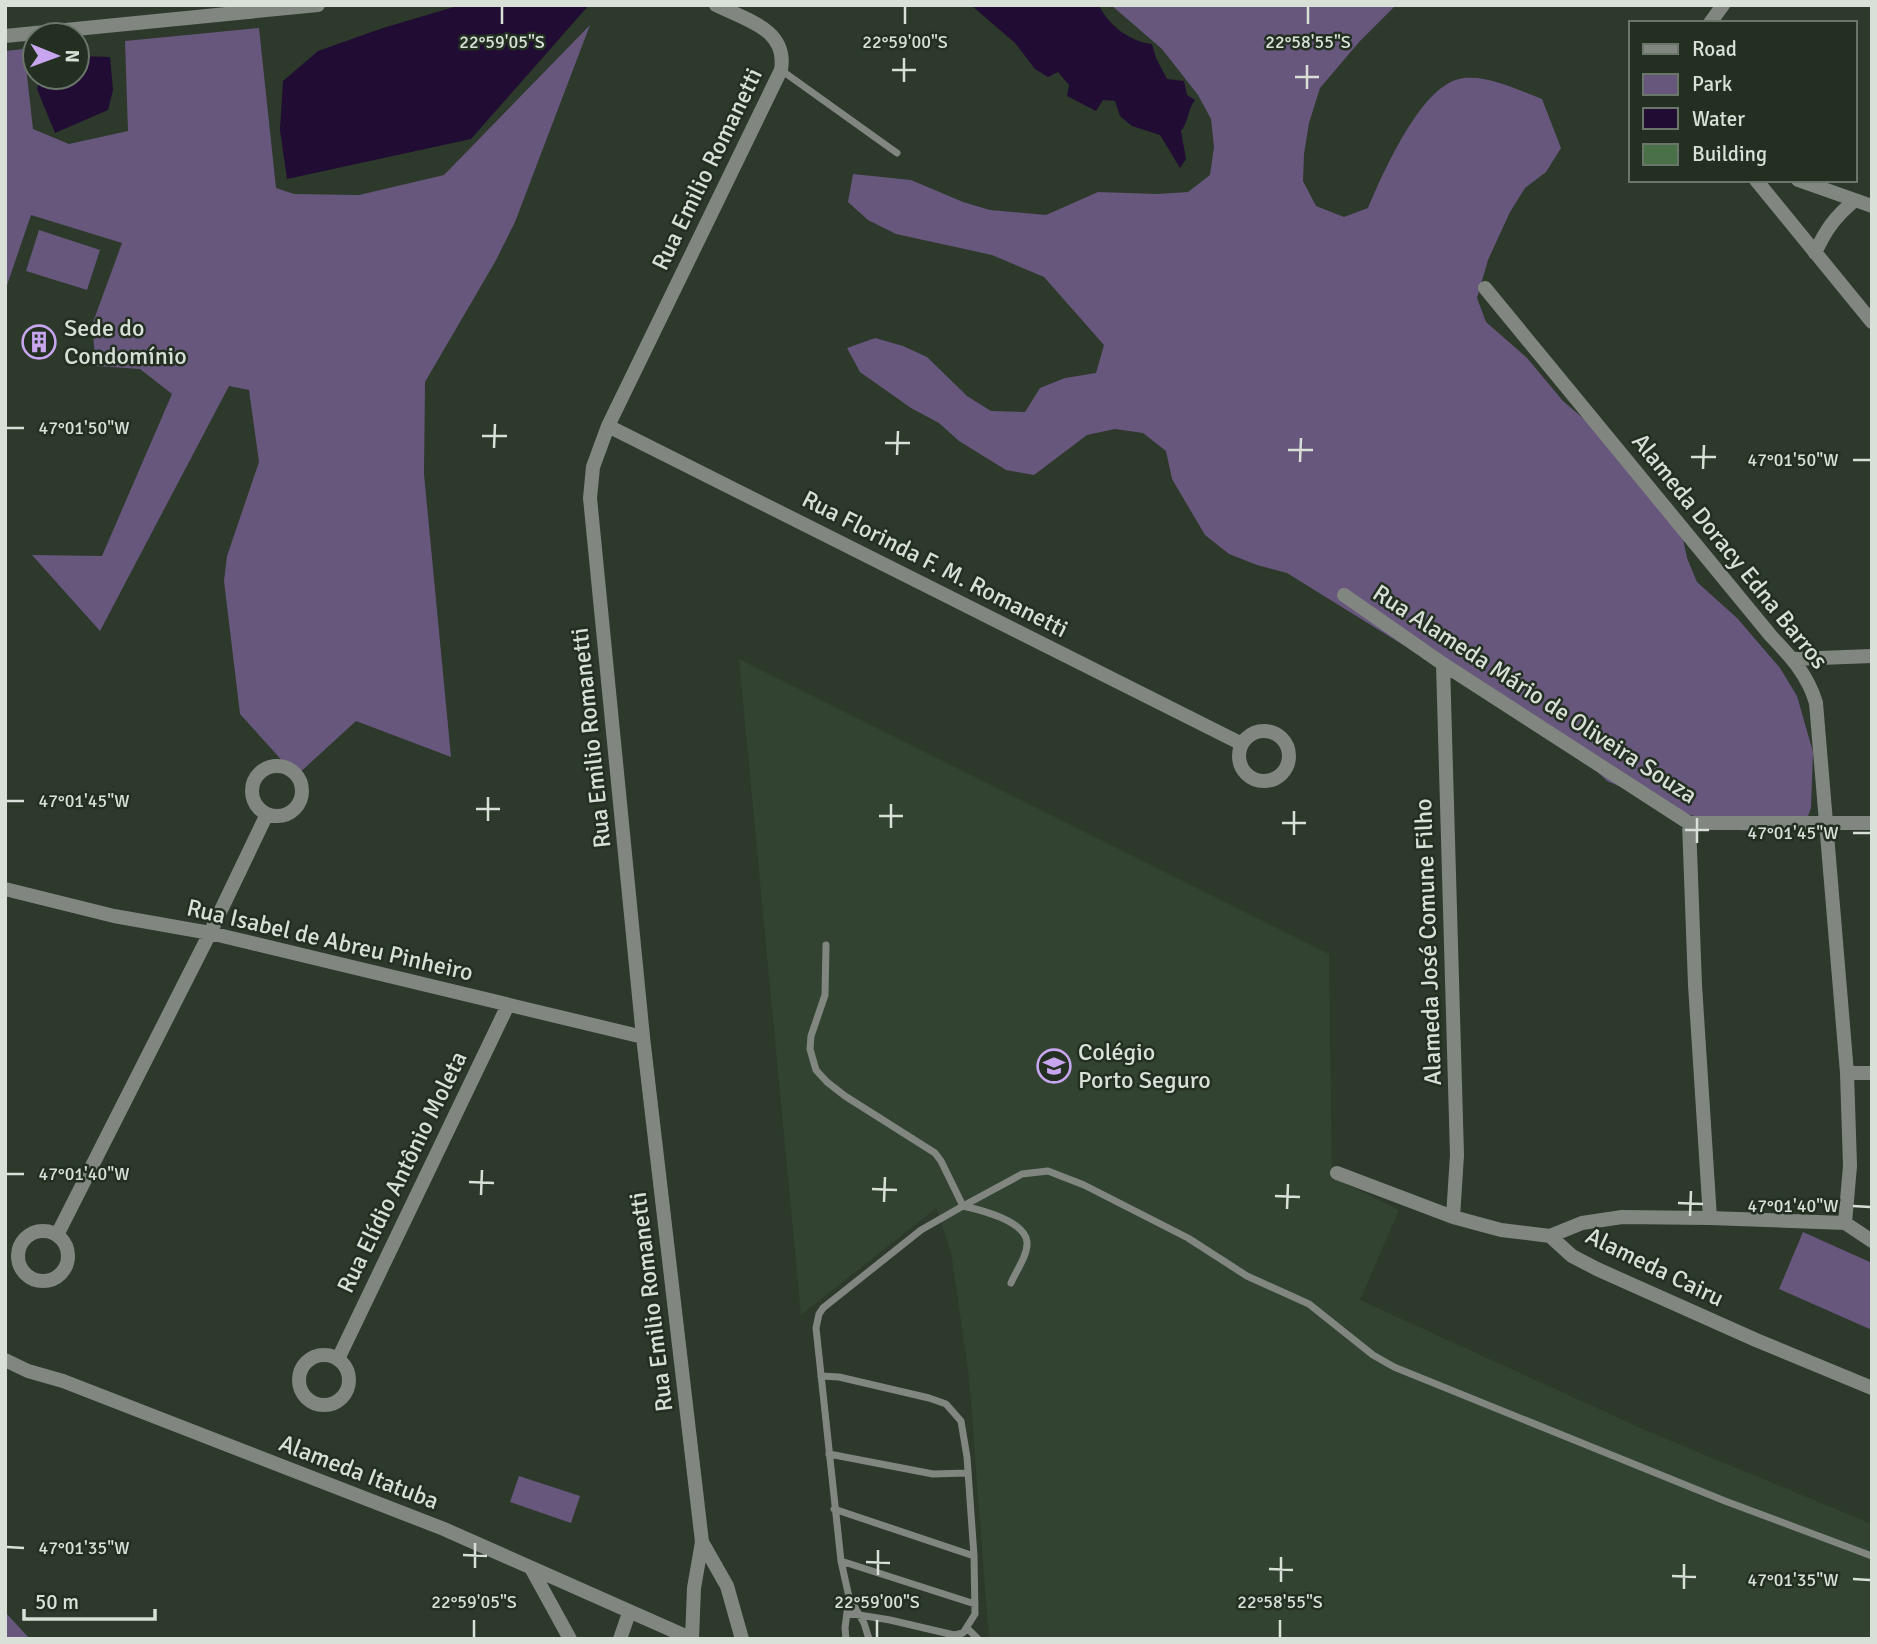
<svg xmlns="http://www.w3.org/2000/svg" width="1877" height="1644" viewBox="0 0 1877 1644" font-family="Signika,sans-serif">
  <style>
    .built { fill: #324431 }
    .green { fill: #68577c }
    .water { fill: #210c34 }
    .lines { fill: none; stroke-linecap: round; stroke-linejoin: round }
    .lane { stroke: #818780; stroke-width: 7 }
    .street { stroke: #818780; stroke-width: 14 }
    .wall { fill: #40603d }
    .shaded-wall { fill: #344e32 }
    .building { fill: #4a7047; stroke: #344e32; stroke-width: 2 }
    .ticks { fill: none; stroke: #d8e0d7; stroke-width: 2.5 }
    .labels { text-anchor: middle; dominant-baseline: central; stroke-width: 5; stroke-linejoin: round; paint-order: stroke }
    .street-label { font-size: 24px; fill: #d8e0d7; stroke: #222f21 }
    .poi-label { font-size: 24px; fill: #d8e0d7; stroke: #222f21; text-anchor: start }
    .ticks-label { font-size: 18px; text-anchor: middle; fill: #d8e0d7; stroke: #222f21; stroke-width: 5; stroke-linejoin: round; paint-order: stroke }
  </style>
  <rect width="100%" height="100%" fill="#2c392b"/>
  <path class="built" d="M739,659L1329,954L1332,1177L1399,1210L1360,1300L1647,1431L1872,1524V1639H989L969,1377L951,1252L936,1208L801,1315Z"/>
  <path class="green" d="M1111,5H1396L1360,41L1320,88L1309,123L1304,154L1303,181L1316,206L1344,217L1368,208C1383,173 1420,88 1459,79C1483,73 1519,90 1542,99L1561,148L1546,172L1525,188L1510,212L1488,260L1477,298L1486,322L1527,358L1563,401L1584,419L1681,529L1687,558L1697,582L1737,618L1780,668L1797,696L1813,752L1811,808L1805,824L1793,828L1765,831L1737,830L1675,810L1607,781L1587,762V759L1287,573L1257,565L1229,554L1205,535L1172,479L1166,451L1143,433L1115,429L1087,435L1034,475L1006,470L959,441L939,423L911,408L860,372L847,348L875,338L903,346L927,357L967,396L991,411L1025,412L1040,388L1065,378L1096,373L1104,345L1044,277L992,255L896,234L868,220L848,202L853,174L911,180L963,202L990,210L1046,215L1098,192L1157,194L1188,192L1210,175L1214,147L1211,119L1198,95L1162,49Z
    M590,25L515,222L495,262L425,382L424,474L451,757L356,721L296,776L240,714L224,581L227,556L259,462L249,390L229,386L100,631L32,555L102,556L172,394L140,369L96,366L92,325L122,243L31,215L5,291V51L24,49L33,129L69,144L128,131L125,41L259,28L276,188L294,194L359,195L444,175Z
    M39,230L100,250L87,290L26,271Z
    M1803,1232L1872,1263V1330L1779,1289Z
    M519,1476L580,1496L571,1523L510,1502Z
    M5,1612L30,1639H5Z"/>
  <path class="water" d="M468,5H589L471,139L287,179L280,130L283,81L318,51L383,28L454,7Z
    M971,5H1099C1107,24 1130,42 1152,44L1156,58L1167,79L1184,81L1187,95L1195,100C1187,111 1189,121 1181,131L1186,159L1180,168L1160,135L1132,126L1120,116L1115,101L1103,100L1096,111L1067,96L1069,85L1058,72L1048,77L1035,69L1015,43Z
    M77,56L110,57L113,90L108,110L55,133L37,89L40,77H77Z"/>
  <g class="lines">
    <path class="lane" d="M781,70L897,153
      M826,945L825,995L811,1036L810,1049L816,1070L827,1082L845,1096L935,1153L941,1161L963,1206L1022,1174L1048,1171L1084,1185L1188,1238L1247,1276L1309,1304L1373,1355L1394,1367L1725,1501L1872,1556
      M821,1376L839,1377L929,1398L946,1404L961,1421L967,1457L974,1556L975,1614L963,1633L954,1635L890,1620L847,1613
      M829,1454L933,1474L967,1473
      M834,1509L974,1556
      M841,1561L975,1604
      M967,1628L978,1639
      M846,1639L845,1628L849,1597
      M869,1639L864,1623L849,1597L841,1561L816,1328L819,1314L823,1308L921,1230L963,1206C981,1210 1025,1221 1027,1242C1028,1255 1016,1271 1011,1283"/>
    <path class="street" d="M1710,23L1723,5
      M5,36L318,5
      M1756,180L1872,322
      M1798,180L1872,206
      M1815,253C1826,229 1835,217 1855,200
      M1485,288L1771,636C1791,657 1808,675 1816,703L1847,1073L1850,1166L1845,1223
      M608,426L1242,744
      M1344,595L1443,664L1689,823H1872
      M1793,659L1872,656
      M1443,664L1457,1155L1453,1217
      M1239 756a25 25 0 1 1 50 0a25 25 0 1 1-50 0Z
      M252 791a25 25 0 1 1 50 0a25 25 0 1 1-50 0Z
      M1689,823L1695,985L1710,1218
      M5,889L114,916L210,933L643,1037
      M1847,1073H1872
      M1337,1173L1453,1217L1501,1230L1550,1236L1572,1256L1597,1269L1756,1340L1872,1388
      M18 1256a25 25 0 1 1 50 0a25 25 0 1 1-50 0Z
      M57,1235L210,933L267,814
      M1550,1236L1582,1223L1622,1217L1710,1218L1845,1223L1872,1241
      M299 1380a25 25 0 1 1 50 0a25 25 0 1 1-50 0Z
      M338,1359L508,1005
      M5,1360L28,1371L63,1381L444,1529L692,1639
      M702,1542L727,1586L742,1639
      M531,1568L570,1639
      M620,1639L629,1613
      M692,1639L694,1588L702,1542L643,1037L590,498L593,467L608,426L781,70C788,29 746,20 716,5"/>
  </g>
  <path class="wall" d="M50,335L52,341L50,352L25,344L23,338Z"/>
  <path class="shaded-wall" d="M50,335L52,341L50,352L48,346Z"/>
  <path class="building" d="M26,329L50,335L48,346L23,338Z"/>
  <path class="ticks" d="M502,24V7M905,24V7M1308,24V7M892,70H916M1295,77H1319M904,82V58M1307,89V65M7,428H24M482,436H507M885,443H910M494,448L495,424M1288,450H1313M897,455L898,431M1691,457H1716M1853,460H1870M1300,462L1301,438M1703,469L1704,445M7,801H24M476,809H500M879,816H903M488,821V797M1282,823H1306M891,828V804M1685,830H1709M1853,833H1870M1294,835V811M1697,843V818M7,1174H24M469,1182L494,1183M872,1189L897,1190M481,1195L482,1170M1275,1196L1300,1197M884,1202L885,1177M1678,1203L1703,1204M1853,1206L1870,1207M1287,1209L1288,1184M1690,1216L1691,1191M7,1547L24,1548M463,1555L487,1556M866,1562L890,1563M475,1568V1543M1269,1569L1293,1570M878,1575V1550M1672,1576L1696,1577M1853,1579L1870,1580M1281,1582V1557M1684,1589V1564M474,1637V1620M877,1637V1620M1280,1637V1620"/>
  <defs>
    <symbol id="building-ring" viewBox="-11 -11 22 22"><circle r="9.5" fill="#222f21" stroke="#c8a6ef" stroke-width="1.5"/><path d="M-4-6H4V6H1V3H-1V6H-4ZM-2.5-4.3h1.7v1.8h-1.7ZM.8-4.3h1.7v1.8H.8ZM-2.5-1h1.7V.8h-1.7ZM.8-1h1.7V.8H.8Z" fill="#c8a6ef"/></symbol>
    <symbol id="school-ring" viewBox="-11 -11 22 22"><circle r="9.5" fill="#222f21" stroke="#c8a6ef" stroke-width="1.5"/><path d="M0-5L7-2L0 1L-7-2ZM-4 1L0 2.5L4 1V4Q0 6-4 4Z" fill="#c8a6ef"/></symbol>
  </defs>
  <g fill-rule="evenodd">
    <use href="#building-ring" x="20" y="323" width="38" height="38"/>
    <use href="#school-ring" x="1035" y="1047" width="38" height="38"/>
  </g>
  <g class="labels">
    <g class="street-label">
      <text transform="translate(707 169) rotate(-64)">Rua Emilio Romanetti</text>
      <text transform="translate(1730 551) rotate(51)">Alameda Doracy Edna Barros</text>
      <text transform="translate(935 564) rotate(27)">Rua Florinda F. M. Romanetti</text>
      <text transform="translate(1535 694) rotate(33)">Rua Alameda Mário de Oliveira Souza</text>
      <text transform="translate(591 738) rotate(-96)">Rua Emilio Romanetti</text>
      <text transform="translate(330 940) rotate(13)">Rua Isabel de Abreu Pinheiro</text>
      <text transform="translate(1428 942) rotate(-92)">Alameda José Comune Filho</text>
      <text transform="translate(402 1172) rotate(-64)">Rua Elídio Antônio Moleta</text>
      <text transform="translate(1655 1267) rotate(26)">Alameda Cairu</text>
      <text transform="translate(651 1302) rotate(-97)">Rua Emilio Romanetti</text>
      <text transform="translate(359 1472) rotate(21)">Alameda Itatuba</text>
    </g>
    <g class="poi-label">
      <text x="64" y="328">Sede do<tspan x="64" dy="28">Condomínio</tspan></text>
      <text x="1078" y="1052">Colégio<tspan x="1078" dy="28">Porto Seguro</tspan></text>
    </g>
  </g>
  <g class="ticks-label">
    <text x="502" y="48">22°59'05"S</text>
    <text x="905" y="48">22°59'00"S</text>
    <text x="1308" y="48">22°58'55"S</text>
    <text x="84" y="434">47°01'50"W</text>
    <text x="1793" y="466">47°01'50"W</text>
    <text x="84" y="807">47°01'45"W</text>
    <text x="1793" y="839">47°01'45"W</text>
    <text x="84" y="1180">47°01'40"W</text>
    <text x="1793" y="1212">47°01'40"W</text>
    <text x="84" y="1554">47°01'35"W</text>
    <text x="1793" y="1586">47°01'35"W</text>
    <text x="474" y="1608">22°59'05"S</text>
    <text x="877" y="1608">22°59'00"S</text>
    <text x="1280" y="1608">22°58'55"S</text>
  </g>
  <rect width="1877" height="1644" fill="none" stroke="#d8e0d7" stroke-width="14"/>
  <rect x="1629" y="21" width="228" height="161" fill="#222f21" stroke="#6b766a" stroke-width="2"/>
  <rect x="1643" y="44" width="35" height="10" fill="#818780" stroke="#6b766a" stroke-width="2"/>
  <text x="1692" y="56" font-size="21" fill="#d8e0d7">Road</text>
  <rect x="1643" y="74" width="35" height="21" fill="#68577c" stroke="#6b766a" stroke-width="2"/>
  <text x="1692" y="91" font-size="21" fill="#d8e0d7">Park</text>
  <rect x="1643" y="108" width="35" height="21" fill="#210c34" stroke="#6b766a" stroke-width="2"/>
  <text x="1692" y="126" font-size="21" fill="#d8e0d7">Water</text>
  <rect x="1643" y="144" width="35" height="21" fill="#4a7047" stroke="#6b766a" stroke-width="2"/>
  <text x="1692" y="161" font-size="21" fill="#d8e0d7">Building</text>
  <g transform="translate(56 56) rotate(91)"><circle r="33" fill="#222f21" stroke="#6b766a" stroke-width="2"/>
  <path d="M0-5L12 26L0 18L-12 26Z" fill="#c8a6ef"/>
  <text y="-10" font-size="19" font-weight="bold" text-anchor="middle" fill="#d8e0d7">N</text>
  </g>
  <path d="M24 1609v10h131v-10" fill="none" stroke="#d8e0d7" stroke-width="3.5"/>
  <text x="35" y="1609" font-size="21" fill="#d8e0d7" stroke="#222f21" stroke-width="5" paint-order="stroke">50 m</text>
</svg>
